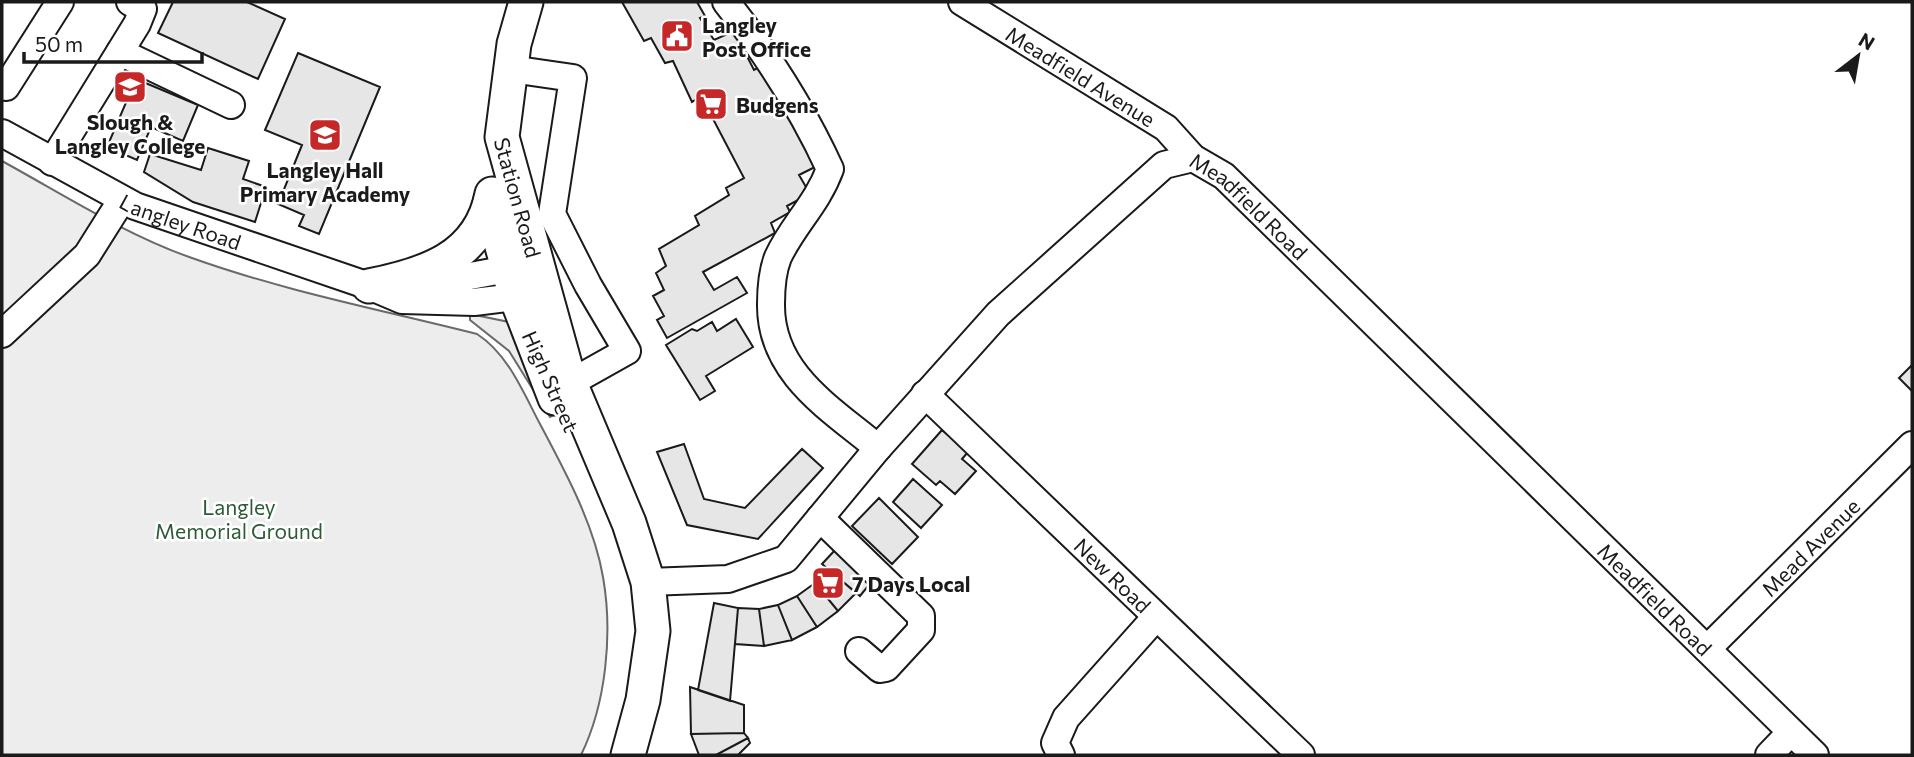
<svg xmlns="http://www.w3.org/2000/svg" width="1914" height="757" viewBox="0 0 1914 757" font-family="Commissioner,sans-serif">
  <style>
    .green { fill: #ededed; stroke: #6a6a6a; stroke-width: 2 }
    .building { fill: #e6e6e6; stroke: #1a1a1a; stroke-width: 2 }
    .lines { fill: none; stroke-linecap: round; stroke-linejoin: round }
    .minor-casing { stroke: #1a1a1a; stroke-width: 30 }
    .major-casing { stroke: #1a1a1a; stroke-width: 37 }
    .minor { stroke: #fff; stroke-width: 26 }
    .major { stroke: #fff; stroke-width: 33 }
    .labels { text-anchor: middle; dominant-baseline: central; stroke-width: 5; stroke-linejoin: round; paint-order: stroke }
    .poi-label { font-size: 21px; font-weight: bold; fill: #1a1a1a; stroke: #fff; text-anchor: start }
    .street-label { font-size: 21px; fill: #1a1a1a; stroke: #fff }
    .park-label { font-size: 21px; fill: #2b5a34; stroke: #fff }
  </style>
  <rect width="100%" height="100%" fill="#fff"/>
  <path class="green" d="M2,161C64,195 126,235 192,258C284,291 382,310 477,334C508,354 523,392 540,424C565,471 594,524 603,577C613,634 606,704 581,755H2Z
    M470,314L509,322L532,352L554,415L550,417L509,351L470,320Z"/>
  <path class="building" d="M173,2H247L285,19L258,79L158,33Z
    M622,2H697L705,16L700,18L714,40L734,31L754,70L762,66L815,167L799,175L806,187L800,199L787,206L790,212L771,223L775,233L703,272L714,290L737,277L747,293L667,338L657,320L664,316L653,296L664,290L656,273L666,266L659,249L699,225L695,216L729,195L726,188L744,178L701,96L692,102L673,61L665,63L651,38L644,41Z
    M298,53L380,87L319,234L299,226L304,215L278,204L302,145L265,130Z
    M136,79L198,105L183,141L151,127L137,160L107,147Z
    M208,148L249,161L243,179L266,187L255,222L193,202L144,172L150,154L201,170Z
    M736,319L753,347L706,376L715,391L700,400L666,345L692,329L697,331L712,322L717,331Z
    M1912,365V391L1899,378Z
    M942,430L968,452L962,459L976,471L955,494L940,481L936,485L912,464Z
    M684,444L704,499L745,508L802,449L823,468L758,539L687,525L657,452Z
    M913,479L942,505L921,528L893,502Z
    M879,498L918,537L892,564L852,526Z
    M836,549L873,580L860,596L822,564Z
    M828,569L856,593L838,611L815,583Z
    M815,583L838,611L817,627L797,596Z
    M797,596L817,627L792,640L778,605Z
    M714,603L738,608L730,701L698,690Z
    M778,605L792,640L764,646L759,609Z
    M738,608L759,609L764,646L735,644Z
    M690,687L744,705V733L691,734Z
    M744,733L748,738L716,755H699L691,734Z
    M748,738L750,743L738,755H716Z"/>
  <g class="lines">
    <defs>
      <g id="minor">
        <path d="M726,2C768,55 802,108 830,169C817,204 793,225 778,257C772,272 771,287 771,304C770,373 830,408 878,448"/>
        <path id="s1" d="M962,2L1166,128L1193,158L1224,176L1815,755"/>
        <path d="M120,52L231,105"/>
        <path d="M511,69L573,78L552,214L588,285L627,351L570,383"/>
        <path d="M2,84L6,87L60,2"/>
        <path id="s2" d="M2,133L135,206L369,286L402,300L474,302L516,297L527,281"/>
        <path d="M52,162L137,24L143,9L130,2"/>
        <path d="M406,288L508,269H527"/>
        <path d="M2,334L87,255L121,201"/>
        <path id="s3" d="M925,394L1301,755"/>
        <path d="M820,518L921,616V630L886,668L880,669L859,651"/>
        <path d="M648,582L728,579L786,559L878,448L998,314L1164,165L1193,158"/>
        <path id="s4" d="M1707,649L1912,445"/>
        <path d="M1061,755L1055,743L1066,718L1156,617"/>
        <path d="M1769,755L1791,732"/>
      </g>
      <g id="major">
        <path id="s5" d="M526,2L514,44L502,137L570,383L629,523L648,582L653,631L643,700L628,755"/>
        <path d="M490,203L516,297L555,398"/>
        <path d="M369,286C425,275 480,258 492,194"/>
      </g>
    </defs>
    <use href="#minor" class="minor-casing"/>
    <use href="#major" class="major-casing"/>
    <use href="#minor" class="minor"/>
    <use href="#major" class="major"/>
  </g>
  <defs>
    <symbol id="civic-square" viewBox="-11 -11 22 22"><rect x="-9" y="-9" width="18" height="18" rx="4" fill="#c62828" stroke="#fff"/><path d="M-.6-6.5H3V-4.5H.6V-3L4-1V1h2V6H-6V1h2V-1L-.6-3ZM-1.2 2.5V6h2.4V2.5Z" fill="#fff"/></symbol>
    <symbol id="university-square" viewBox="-11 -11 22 22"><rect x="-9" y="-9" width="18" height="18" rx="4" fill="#c62828" stroke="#fff"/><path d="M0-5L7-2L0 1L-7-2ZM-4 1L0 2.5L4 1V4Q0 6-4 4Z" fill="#fff"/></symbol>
    <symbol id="supermarket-square" viewBox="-11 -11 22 22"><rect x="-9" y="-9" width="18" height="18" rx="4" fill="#c62828" stroke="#fff"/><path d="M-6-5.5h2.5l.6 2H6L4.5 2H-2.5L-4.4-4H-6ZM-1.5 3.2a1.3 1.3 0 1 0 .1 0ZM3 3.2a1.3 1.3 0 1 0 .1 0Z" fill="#fff"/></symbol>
    <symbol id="school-square" viewBox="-11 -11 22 22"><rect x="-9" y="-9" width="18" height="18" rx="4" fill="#c62828" stroke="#fff"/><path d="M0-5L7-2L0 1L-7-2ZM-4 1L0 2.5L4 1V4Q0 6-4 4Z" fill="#fff"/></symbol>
  </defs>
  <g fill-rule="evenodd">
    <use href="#civic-square" x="658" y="17" width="38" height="38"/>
    <use href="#university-square" x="111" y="68" width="38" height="38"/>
    <use href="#supermarket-square" x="692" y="85" width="38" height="38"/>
    <use href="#school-square" x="306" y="116" width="38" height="38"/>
    <use href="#supermarket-square" x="809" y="564" width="38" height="38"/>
  </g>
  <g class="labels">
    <g class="poi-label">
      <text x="702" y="24">Langley<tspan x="702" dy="24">Post Office</tspan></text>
      <text x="736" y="104">Budgens</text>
      <text x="130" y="121" text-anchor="middle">Slough &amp;<tspan x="130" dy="24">Langley College</tspan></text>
      <text x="325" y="169" text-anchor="middle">Langley Hall<tspan x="325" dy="24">Primary Academy</tspan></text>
      <text x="852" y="583">7 Days Local</text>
    </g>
    <g class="street-label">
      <text stroke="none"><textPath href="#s1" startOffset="140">Meadfield Avenue</textPath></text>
      <text stroke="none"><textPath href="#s5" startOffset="200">Station Road</textPath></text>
      <text stroke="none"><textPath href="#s1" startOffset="354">Meadfield Road</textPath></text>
      <text stroke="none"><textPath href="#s2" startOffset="200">Langley Road</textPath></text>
      <text transform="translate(551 381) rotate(66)">High Street</text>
      <text stroke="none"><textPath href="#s4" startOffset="145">Mead Avenue</textPath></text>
      <text stroke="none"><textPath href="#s3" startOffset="261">New Road</textPath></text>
      <text stroke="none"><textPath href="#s1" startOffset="920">Meadfield Road</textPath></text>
    </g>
    <g class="park-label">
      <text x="239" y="506">Langley<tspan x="239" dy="24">Memorial Ground</tspan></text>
    </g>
  </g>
  <rect width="1914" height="757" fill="none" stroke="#1a1a1a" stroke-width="7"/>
  <g transform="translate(1858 56) rotate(31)" stroke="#ffffff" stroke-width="5" paint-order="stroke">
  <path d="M0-5L12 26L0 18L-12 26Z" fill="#1a1a1a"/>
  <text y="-10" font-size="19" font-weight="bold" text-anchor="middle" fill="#1a1a1a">N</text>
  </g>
  <path d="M24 52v10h178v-10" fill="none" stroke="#1a1a1a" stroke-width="3.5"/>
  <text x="35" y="52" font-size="21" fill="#1a1a1a" stroke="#ffffff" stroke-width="5" paint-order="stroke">50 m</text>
</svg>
